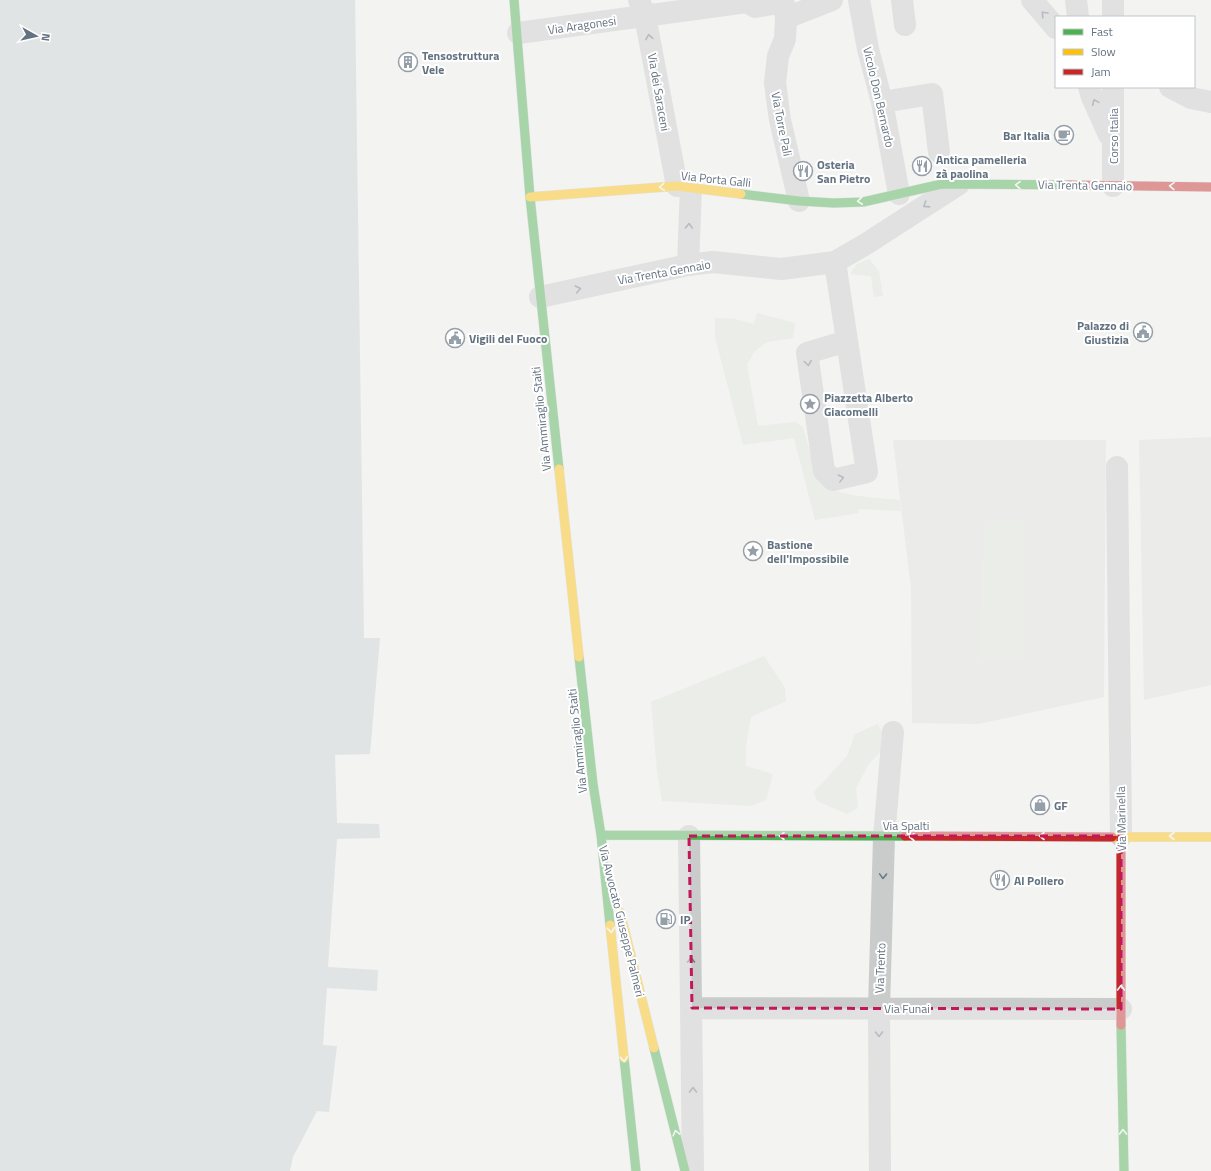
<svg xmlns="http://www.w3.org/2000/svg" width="1211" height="1171" viewBox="0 0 1211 1171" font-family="'Titillium Web',sans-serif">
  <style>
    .built { fill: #e3e4e3 }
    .green { fill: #e2e6df }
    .water { fill: #cbd3d6 }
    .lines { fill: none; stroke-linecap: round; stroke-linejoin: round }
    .fast-casing { stroke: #d0d1d0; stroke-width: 10 }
    .slow-casing { stroke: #d0d1d0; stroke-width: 10 }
    .jam-casing { stroke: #d0d1d0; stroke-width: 10 }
    .street { stroke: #cacccc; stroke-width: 22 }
    .fast { stroke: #4caf50; stroke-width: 9 }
    .slow { stroke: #ffc107; stroke-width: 9 }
    .jam { stroke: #c62828; stroke-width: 9 }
    .oneway { stroke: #6d7b88 }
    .oneway2 { stroke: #f6fbf6 }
    .marked { fill: none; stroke: #c2185b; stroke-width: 3; stroke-dasharray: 8 5; stroke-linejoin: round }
    .labels { text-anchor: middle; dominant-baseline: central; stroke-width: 4; stroke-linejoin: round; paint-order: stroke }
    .street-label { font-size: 12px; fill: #637281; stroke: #fff }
    .poi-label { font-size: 12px; font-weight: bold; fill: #637281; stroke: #fff; text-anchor: start }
  </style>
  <rect width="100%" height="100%" fill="#f3f3f1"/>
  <path class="built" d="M1211,437V685L1144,700L1139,440Z
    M893,440H1106L1104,697L978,724L912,723L911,589Z"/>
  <path class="green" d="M869,259L879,271L883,296L874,297L871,276L850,274L857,264Z
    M757,313L795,323L793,338L767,342L754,352L747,365L758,426L795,422L803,427C805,436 818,479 822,483C836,497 880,498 900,500L901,511L859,509V513L815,520L794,438L743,445L715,337V318L734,319L754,324Z
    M983,521H1025L1023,661L980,660Z
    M764,656L785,688L786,701L751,717L746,745V766L773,774L766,800L751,806L662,801L657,771L651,702Z
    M878,724L888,744L868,765L856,788L858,808L847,814L817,801L814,792L847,756L855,734Z"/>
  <path class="water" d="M0,0H355L364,638H380L370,754L335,755L337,823L379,824L380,838L337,839L328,967L378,970L377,991L327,988L323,1045L337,1046L329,1112L317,1111L293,1157L290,1171H0Z"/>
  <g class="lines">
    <defs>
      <path id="fast" d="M514,0L530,197L559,469
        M741,194L799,201L834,203L863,202L942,184L1069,185
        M579,657L593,784L601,835L610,925
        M601,835L905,836
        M1121,1025L1124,1171
        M654,1048L685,1171
        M624,1058L636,1171"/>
      <path id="slow" d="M530,197L677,186L741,194
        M559,469L579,657
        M1112,837H1211
        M620,912L654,1048
        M610,925L624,1058"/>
      <path id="jam" d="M1069,185L1211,187
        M905,836L1112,837
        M1121,836V1025"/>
    </defs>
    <use href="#fast" class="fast-casing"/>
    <use href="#slow" class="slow-casing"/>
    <use href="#jam" class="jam-casing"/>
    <path class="street" d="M639,0L645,16L677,186
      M783,0L786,18L785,39L778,56L775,83L780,120L799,201
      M859,0L868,49L882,102L899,194
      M902,0L905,25
      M1032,0L1056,28
      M1076,0L1078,17
      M1113,17V0
      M786,18L832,0
      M518,33L747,2L755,7L783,2
      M1089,87L1092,97L1109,135
      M1113,87V186
      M1170,87L1191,98L1211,102
      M882,102L932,94L939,152
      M835,262L867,472L833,480L824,471L807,353L847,341
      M688,265L691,187
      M540,297L688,265L713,262L781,269L835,262L866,244L959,184
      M1117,467L1121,836
      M689,836L693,1171
      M692,1008L1121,1009
      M880,1171L879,1008L884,837L893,732"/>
    <use href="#fast" class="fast"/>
    <use href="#slow" class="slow"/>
    <use href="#jam" class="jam"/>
  </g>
  <defs><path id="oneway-chevron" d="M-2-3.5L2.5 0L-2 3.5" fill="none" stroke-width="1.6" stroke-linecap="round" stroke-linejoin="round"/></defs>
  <g class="oneway">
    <use href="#oneway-chevron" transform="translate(1044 14) rotate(-133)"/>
    <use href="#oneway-chevron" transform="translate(649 37) rotate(-100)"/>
    <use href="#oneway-chevron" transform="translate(1095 102) rotate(-114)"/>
    <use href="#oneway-chevron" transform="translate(926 205) rotate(147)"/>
    <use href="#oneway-chevron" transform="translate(689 226) rotate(-88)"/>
    <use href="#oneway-chevron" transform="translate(578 289) rotate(-12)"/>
    <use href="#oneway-chevron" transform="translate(808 363) rotate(82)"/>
    <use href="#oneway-chevron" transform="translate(841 478) rotate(-14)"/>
    <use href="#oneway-chevron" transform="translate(883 876) rotate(92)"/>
    <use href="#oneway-chevron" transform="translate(691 960) rotate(-91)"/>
    <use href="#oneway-chevron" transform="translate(879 1034) rotate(89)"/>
    <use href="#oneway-chevron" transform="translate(693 1090) rotate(-90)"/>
  </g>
  <g class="oneway2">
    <use href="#oneway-chevron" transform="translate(1018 185) rotate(-179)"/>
    <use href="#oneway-chevron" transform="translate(1172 186) rotate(-179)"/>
    <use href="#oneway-chevron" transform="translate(662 187) rotate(176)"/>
    <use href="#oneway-chevron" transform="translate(860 201) rotate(174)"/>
    <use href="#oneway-chevron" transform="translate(782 836) rotate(-180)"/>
    <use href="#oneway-chevron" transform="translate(1042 836) rotate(180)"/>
    <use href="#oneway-chevron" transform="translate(1172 836) rotate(-180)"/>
    <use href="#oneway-chevron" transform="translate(912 837) rotate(180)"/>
    <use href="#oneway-chevron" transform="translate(611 930) rotate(84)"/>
    <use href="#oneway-chevron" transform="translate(1121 988) rotate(-90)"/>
    <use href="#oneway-chevron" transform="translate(624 1059) rotate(84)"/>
    <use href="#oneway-chevron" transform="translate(1123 1132) rotate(-91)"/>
    <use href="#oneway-chevron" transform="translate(676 1133) rotate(-104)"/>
  </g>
  <path d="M0 0H1211V1171H0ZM689,836H1121V1009L692,1008Z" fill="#f3f3f1" fill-opacity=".55" fill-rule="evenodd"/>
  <path class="marked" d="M689,836H1121V1009L692,1008Z"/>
  <defs>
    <symbol id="building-ring" viewBox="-11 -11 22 22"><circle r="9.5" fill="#fff" stroke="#959fa8" stroke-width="1.5"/><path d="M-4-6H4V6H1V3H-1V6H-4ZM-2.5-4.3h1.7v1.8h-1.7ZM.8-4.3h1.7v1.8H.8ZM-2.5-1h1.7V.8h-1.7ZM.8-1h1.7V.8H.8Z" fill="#959fa8"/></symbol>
    <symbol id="cafe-ring" viewBox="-11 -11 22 22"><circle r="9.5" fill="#fff" stroke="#959fa8" stroke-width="1.5"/><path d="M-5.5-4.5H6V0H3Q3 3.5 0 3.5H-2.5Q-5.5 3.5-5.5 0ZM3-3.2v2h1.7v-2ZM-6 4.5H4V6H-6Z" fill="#959fa8"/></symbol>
    <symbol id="restaurant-ring" viewBox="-11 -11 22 22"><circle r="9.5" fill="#fff" stroke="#959fa8" stroke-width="1.5"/><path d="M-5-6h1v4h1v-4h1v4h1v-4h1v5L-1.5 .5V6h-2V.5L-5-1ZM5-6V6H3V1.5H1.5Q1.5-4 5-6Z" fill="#959fa8"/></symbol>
    <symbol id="civic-ring" viewBox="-11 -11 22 22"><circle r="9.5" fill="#fff" stroke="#959fa8" stroke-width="1.5"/><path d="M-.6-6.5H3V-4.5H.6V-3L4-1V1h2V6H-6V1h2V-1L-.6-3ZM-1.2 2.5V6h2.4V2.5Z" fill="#959fa8"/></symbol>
    <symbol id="sight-ring" viewBox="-11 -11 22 22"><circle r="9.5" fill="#fff" stroke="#959fa8" stroke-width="1.5"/><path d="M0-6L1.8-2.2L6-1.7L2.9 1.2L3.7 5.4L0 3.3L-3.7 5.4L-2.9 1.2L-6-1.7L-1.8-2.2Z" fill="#959fa8"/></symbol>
    <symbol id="shop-ring" viewBox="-11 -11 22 22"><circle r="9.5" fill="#fff" stroke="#959fa8" stroke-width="1.5"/><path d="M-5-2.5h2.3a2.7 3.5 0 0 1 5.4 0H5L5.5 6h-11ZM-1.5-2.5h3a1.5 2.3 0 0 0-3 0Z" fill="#959fa8"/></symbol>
    <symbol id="fuel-ring" viewBox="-11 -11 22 22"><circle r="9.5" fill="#fff" stroke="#959fa8" stroke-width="1.5"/><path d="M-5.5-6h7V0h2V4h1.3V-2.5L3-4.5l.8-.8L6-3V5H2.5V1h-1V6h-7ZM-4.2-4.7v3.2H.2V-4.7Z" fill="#959fa8"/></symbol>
  </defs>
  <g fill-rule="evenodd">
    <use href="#building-ring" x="397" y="51" width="22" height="22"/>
    <use href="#cafe-ring" x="1053" y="124" width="22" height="22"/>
    <use href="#restaurant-ring" x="911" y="155" width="22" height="22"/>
    <use href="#restaurant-ring" x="792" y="160" width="22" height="22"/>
    <use href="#civic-ring" x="1132" y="321" width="22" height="22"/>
    <use href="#civic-ring" x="444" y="327" width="22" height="22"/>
    <use href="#sight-ring" x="799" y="393" width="22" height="22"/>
    <use href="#sight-ring" x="742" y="540" width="22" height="22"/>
    <use href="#shop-ring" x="1029" y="794" width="22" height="22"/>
    <use href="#restaurant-ring" x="989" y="869" width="22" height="22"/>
    <use href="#fuel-ring" x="655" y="908" width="22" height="22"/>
  </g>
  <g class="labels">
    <g class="street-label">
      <text transform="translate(582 25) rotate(-8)">Via Aragonesi</text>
      <text transform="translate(659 92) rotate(80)">Via dei Saraceni</text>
      <text transform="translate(879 97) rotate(77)">Vicolo Don Bernardo</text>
      <text transform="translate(782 124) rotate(79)">Via Torre Pali</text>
      <text transform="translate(1113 136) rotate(-90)">Corso Italia</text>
      <text transform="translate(716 179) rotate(6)">Via Porta Galli</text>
      <text transform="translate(1085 185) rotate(1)">Via Trenta Gennaio</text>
      <text transform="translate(664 272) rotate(-10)">Via Trenta Gennaio</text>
      <text transform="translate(541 419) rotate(-96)">Via Ammiraglio Staiti</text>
      <text transform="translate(577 741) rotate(-96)">Via Ammiraglio Staiti</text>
      <text transform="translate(1121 819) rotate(-91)">Via Marinella</text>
      <text x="906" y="825">Via Spalti</text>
      <text transform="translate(622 921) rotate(76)">Via Avvocato Giuseppe Palmeri</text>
      <text transform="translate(880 968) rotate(-88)">Via Trento</text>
      <text x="907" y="1008">Via Funai</text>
    </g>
    <g class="poi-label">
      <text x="422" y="55">Tensostruttura<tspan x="422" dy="14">Vele</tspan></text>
      <text x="1050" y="135" text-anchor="end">Bar Italia</text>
      <text x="936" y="159">Antica pamelleria<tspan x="936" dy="14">zà paolina</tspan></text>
      <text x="817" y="164">Osteria<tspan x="817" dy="14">San Pietro</tspan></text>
      <text x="1129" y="325" text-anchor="end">Palazzo di<tspan x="1129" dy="14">Giustizia</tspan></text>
      <text x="469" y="338">Vigili del Fuoco</text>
      <text x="824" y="397">Piazzetta Alberto<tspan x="824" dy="14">Giacomelli</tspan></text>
      <text x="767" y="544">Bastione<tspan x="767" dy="14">dell'Impossibile</tspan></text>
      <text x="1054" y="805">GF</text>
      <text x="1014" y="880">Al Pollero</text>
      <text x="680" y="919">IP</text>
    </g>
  </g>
  <rect x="1055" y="16" width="140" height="72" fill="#ffffff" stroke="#c1c7cd"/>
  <rect x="1063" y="29" width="20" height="6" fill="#4caf50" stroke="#c1c7cd"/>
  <text x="1091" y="36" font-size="12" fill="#637281">Fast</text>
  <rect x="1063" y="49" width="20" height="6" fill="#ffc107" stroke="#c1c7cd"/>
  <text x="1091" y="56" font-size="12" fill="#637281">Slow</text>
  <rect x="1063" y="69" width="20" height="6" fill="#c62828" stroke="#c1c7cd"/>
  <text x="1091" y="76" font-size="12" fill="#637281">Jam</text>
  <g transform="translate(36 36) rotate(98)" stroke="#ffffff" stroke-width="3" paint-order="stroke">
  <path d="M0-3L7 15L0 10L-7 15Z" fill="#637281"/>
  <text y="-6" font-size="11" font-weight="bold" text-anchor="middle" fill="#637281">N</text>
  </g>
</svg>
